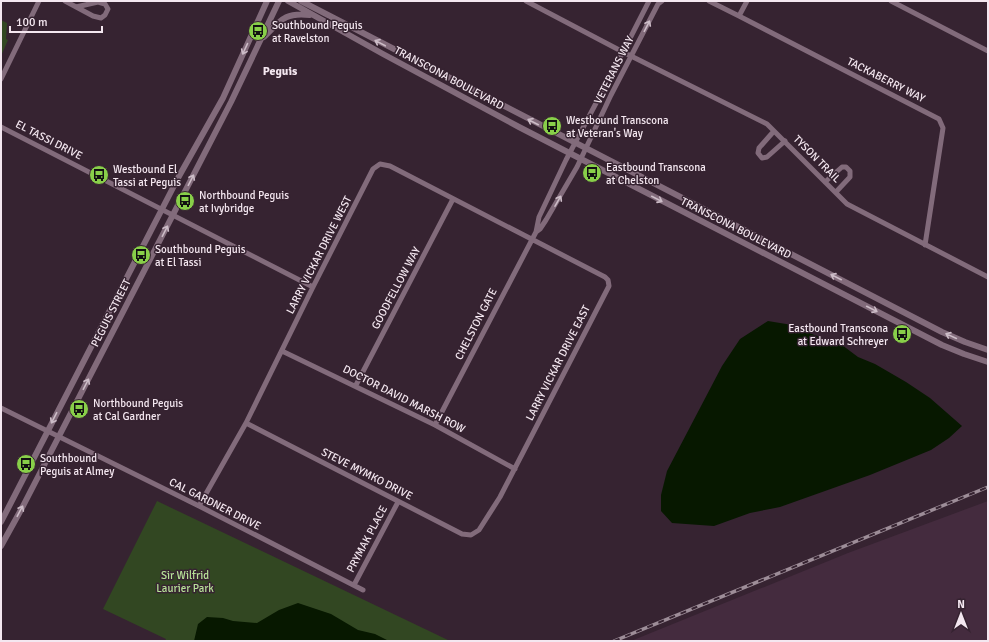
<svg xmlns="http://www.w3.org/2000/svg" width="989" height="642" viewBox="0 0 989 642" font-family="Signika,sans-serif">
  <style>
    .built { fill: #442b3e }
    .green { fill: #324722 }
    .water { fill: #071800 }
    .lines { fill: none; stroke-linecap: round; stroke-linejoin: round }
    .minor { stroke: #826b7b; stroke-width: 5 }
    .tertiary { stroke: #826b7b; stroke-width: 6 }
    .rail-casing { stroke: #9d8d98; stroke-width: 3.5 }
    .rail { stroke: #362331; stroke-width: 2; stroke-dasharray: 6; stroke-linecap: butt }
    .oneway { stroke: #ccbcc7 }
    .labels { text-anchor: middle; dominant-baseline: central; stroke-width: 3; stroke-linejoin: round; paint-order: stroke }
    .poi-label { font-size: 11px; fill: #f4e7f0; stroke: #362331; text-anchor: start }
    .street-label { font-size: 11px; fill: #f4e7f0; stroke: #362331 }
    .park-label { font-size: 11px; fill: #b7e298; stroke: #362331 }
    .neighbourhood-label { font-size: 12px; font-weight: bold; fill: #f4e7f0; stroke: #362331 }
  </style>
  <rect width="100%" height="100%" fill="#362331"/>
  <path class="built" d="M988,501V641H631L848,553Z"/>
  <path class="green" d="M1,20L7,23L6,39L8,40L1,56Z
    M157,501L450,641H165L166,639L103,609Z"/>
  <path class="water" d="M768,321L792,325L809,333L842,345L858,357L875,364L906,382L930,398L962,426L949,438L931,450L870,475L780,507L750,513L714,526L672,523L661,511V495L667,471L722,366L740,339Z
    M298,603L331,614L358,630L375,634L389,641H194L198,624L207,617L223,618L233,621L257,623L279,610Z"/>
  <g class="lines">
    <path class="minor" d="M65,1L93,16L101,18L105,15L108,9L105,4L98,2L76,7
      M526,1L623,52L767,124L847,204L988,277
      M709,1L739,16L939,119L943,128L925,245
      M891,1L988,51
      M739,16L747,1
      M1,79L39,1
      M1,127L313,287
      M774,131L759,148L758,153L762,158L767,157L785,141
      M825,182L842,167H846L850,171V177L836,192
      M536,232L540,229L546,220L577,167L611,95L658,4L662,1
      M282,351L435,425L515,469
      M356,385L453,199
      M1,408L199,506L363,590
      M435,425L536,232L539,217L566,160L623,52L649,1
      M199,506L246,423L313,287L373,169L380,164L390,166L605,277L608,280L609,286L500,497L479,530L471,535L462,534L246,423
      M354,585L398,502"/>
    <path class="tertiary" d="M288,1L383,54L519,127L942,345L964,354L988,362
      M301,1L942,332L965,342L988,350
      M264,37C281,20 285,12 310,15
      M1,522L178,178L223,98L267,1
      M1,546L22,508L231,102L279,1"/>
    <defs>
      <path id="rail" d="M614,641L988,487"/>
    </defs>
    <use href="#rail" class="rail-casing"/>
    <use href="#rail" class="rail"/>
  </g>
  <defs><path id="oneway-shaft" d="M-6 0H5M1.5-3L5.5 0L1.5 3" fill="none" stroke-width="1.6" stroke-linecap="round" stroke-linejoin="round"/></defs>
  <g class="oneway">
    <use href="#oneway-shaft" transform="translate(647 26) rotate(-63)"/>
    <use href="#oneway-shaft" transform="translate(380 43) rotate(-152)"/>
    <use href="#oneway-shaft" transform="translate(245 49) rotate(115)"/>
    <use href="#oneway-shaft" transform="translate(533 122) rotate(-153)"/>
    <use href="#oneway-shaft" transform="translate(191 180) rotate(-63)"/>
    <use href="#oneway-shaft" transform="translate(657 199) rotate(27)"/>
    <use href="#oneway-shaft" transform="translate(558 201) rotate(-60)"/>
    <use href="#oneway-shaft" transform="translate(165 231) rotate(-63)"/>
    <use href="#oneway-shaft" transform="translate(836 277) rotate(-153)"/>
    <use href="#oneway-shaft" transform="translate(872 309) rotate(27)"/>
    <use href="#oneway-shaft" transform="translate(951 336) rotate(-155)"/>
    <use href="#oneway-shaft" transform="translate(86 384) rotate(-63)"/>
    <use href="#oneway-shaft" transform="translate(54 418) rotate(117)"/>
    <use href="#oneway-shaft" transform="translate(20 511) rotate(-62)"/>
  </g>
  <defs>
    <symbol id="bus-disc" viewBox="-11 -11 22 22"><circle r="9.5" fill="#88cf49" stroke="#362331"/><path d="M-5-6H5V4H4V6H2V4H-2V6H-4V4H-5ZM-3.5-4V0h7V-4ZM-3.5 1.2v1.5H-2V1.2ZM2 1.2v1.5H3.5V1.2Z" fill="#111"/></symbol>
  </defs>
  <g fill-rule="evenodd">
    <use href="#bus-disc" x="247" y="20" width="22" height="22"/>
    <use href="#bus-disc" x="541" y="115" width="22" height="22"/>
    <use href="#bus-disc" x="581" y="162" width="22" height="22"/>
    <use href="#bus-disc" x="88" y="164" width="22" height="22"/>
    <use href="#bus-disc" x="174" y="190" width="22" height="22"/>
    <use href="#bus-disc" x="130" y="244" width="22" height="22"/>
    <use href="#bus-disc" x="891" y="323" width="22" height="22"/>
    <use href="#bus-disc" x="68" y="398" width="22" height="22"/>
    <use href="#bus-disc" x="15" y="453" width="22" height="22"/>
  </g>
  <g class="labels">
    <g class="poi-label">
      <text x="272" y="25">Southbound Peguis<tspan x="272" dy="13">at Ravelston</tspan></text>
      <text x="566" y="120">Westbound Transcona<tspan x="566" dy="13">at Veteran's Way</tspan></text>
      <text x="606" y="167">Eastbound Transcona<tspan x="606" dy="13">at Chelston</tspan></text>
      <text x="113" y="169">Westbound El<tspan x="113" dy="13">Tassi at Peguis</tspan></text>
      <text x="199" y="195">Northbound Peguis<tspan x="199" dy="13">at Ivybridge</tspan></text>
      <text x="155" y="249">Southbound Peguis<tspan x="155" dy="13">at El Tassi</tspan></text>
      <text x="888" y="328" text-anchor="end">Eastbound Transcona<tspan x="888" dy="13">at Edward Schreyer</tspan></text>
      <text x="93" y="403">Northbound Peguis<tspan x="93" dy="13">at Cal Gardner</tspan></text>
      <text x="40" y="458">Southbound<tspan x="40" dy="13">Peguis at Almey</tspan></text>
    </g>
    <g class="street-label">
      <text transform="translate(614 70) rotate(-63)">VETERANS WAY</text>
      <text transform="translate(449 78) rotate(28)">TRANSCONA BOULEVARD</text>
      <text transform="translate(886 80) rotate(27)">TACKABERRY WAY</text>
      <text transform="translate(49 140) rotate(27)">EL TASSI DRIVE</text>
      <text transform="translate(817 159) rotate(45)">TYSON TRAIL</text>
      <text transform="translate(736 228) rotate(27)">TRANSCONA BOULEVARD</text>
      <text transform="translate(319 255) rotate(-63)">LARRY VICKAR DRIVE WEST</text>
      <text transform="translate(396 288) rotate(-62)">GOODFELLOW WAY</text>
      <text transform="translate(111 313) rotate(-63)">PEGUIS STREET</text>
      <text transform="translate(476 324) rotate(-63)">CHELSTON GATE</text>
      <text transform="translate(558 363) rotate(-63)">LARRY VICKAR DRIVE EAST</text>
      <text transform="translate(404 399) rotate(27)">DOCTOR DAVID MARSH ROW</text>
      <text transform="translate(367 474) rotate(27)">STEVE MYMKO DRIVE</text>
      <text transform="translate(215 504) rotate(27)">CAL GARDNER DRIVE</text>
      <text transform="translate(367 539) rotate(-62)">PRYMAK PLACE</text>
    </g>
    <g class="park-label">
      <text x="185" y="575">Sir Wilfrid<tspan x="185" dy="13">Laurier Park</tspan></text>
    </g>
    <g class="neighbourhood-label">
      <text x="280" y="71">Peguis</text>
    </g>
  </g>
  <rect width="989" height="642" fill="none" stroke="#f4e7f0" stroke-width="4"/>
  <g transform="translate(961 614)" stroke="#362331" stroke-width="3" paint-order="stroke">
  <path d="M0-3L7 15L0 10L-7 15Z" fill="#f4e7f0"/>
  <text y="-6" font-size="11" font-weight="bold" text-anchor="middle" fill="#f4e7f0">N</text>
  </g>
  <path d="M10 26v6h92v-6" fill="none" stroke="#f4e7f0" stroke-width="2"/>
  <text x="16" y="26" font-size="12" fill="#f4e7f0" stroke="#362331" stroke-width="3" paint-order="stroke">100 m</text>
</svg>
